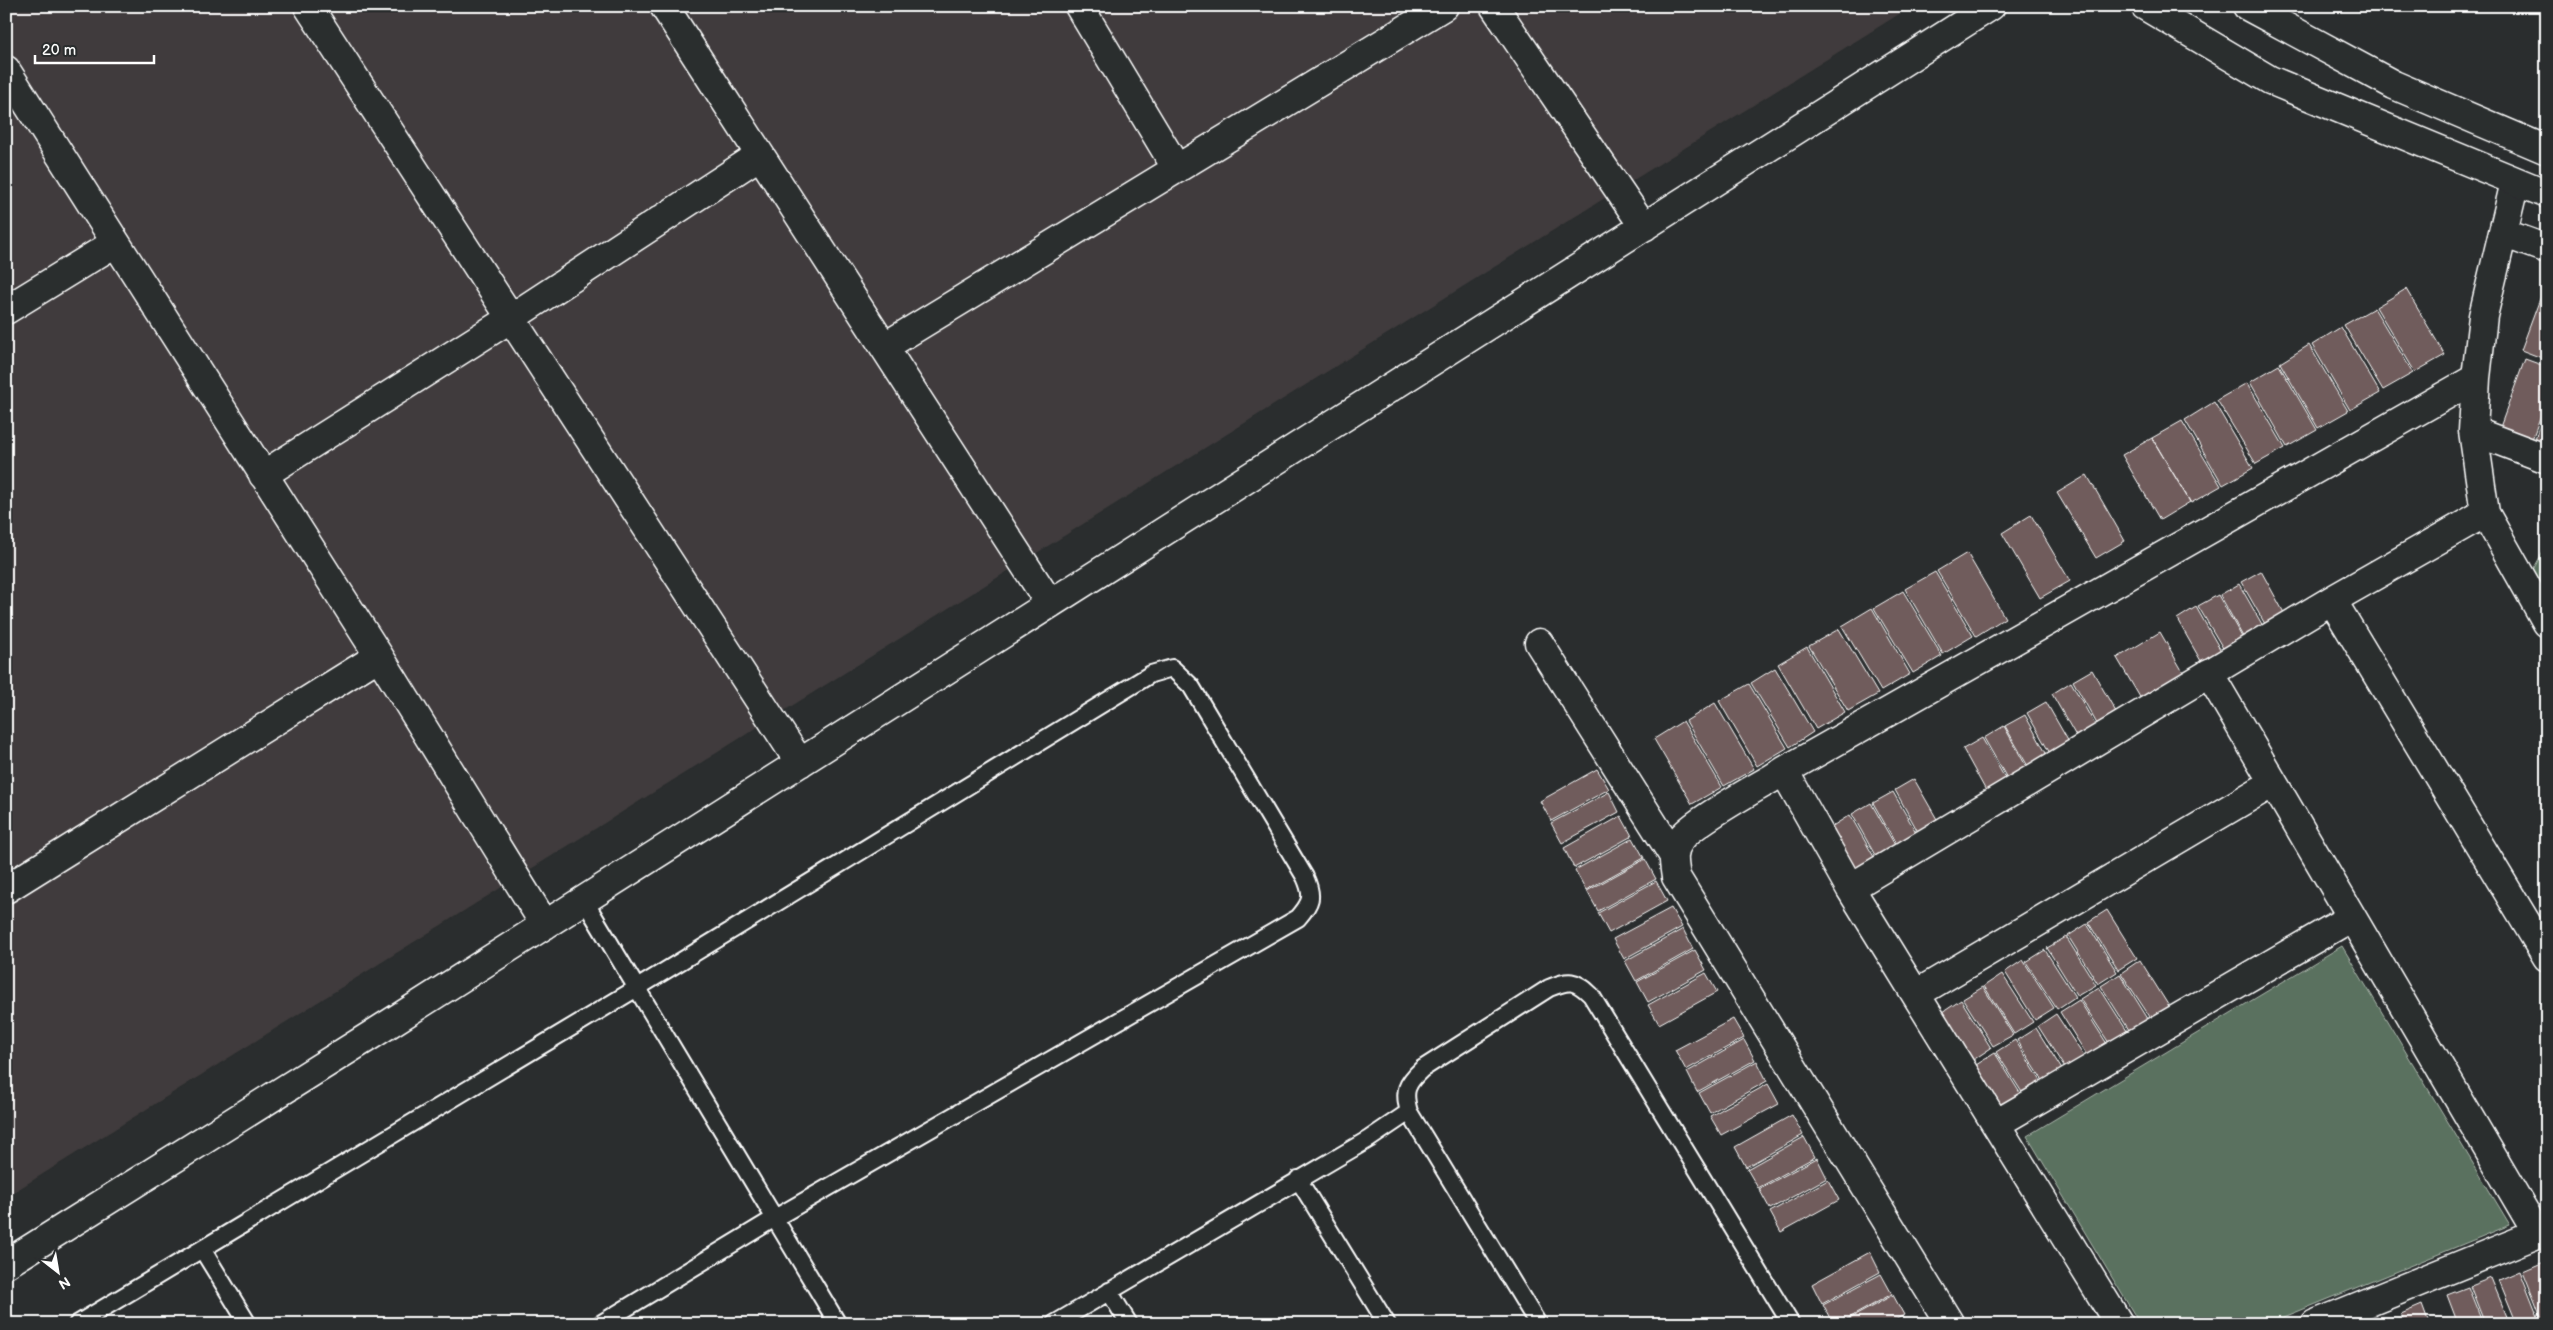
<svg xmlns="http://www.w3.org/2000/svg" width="2553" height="1330" viewBox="0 0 2553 1330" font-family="'Balsamiq Sans',sans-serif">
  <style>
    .built { fill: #3f3b3c }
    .green { fill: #5a715e; stroke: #acb8ae }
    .building { fill: #6f5c5b; stroke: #fff }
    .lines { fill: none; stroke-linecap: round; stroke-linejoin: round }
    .service-casing { stroke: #fff; stroke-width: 20 }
    .minor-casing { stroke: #fff; stroke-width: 31 }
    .primary-casing { stroke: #fff; stroke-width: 31 }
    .service { stroke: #2a2d2e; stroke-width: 16 }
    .minor { stroke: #2a2d2e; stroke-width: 28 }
    .primary { stroke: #2a2d2e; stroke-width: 28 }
  </style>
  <rect width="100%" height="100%" fill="#2a2d2e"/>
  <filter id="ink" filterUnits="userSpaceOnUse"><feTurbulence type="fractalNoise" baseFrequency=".02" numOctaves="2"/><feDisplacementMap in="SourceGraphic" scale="10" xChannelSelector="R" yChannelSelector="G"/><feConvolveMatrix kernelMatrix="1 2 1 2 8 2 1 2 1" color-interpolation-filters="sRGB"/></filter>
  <g filter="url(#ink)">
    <path class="built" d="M6,6H1912L6,1197Z"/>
    <path class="green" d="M2547,545V599L2531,573Z
      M2342,946L2510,1225L2267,1324H2140L2027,1136Z"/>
    <path class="building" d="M2547,280V360L2521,350Z
      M2406,289L2445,355L2415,372L2376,307Z
      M2374,308L2413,373L2383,390L2344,325Z
      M2341,327L2380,393L2350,410L2312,345Z
      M2309,345L2348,411L2318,428L2280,363Z
      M2525,359L2547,367V399L2531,442L2499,430Z
      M2279,365L2317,430L2287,447L2250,382Z
      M2247,383L2285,448L2256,464L2217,400Z
      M2214,402L2253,468L2223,485L2185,420Z
      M2547,406V449L2533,444Z
      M2182,421L2221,486L2191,503L2152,438Z
      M2152,438L2190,502L2160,520L2122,455Z
      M2087,475L2125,541L2096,558L2057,493Z
      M2031,515L2070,581L2040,598L2002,533Z
      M1967,553L2005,618L1976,636L1937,571Z
      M2261,571L2288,620L2269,631L2241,582Z
      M1935,572L1973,636L1943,654L1905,589Z
      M2239,584L2267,633L2247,644L2220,595Z
      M1903,591L1942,656L1913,673L1874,608Z
      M2218,595L2246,644L2227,655L2198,606Z
      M2196,607L2224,656L2205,668L2177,619Z
      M1872,608L1910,674L1881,691L1842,626Z
      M1839,629L1878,694L1848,711L1809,646Z
      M2160,632L2187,679L2144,704L2117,658Z
      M1807,647L1845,712L1816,729L1778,664Z
      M1775,668L1813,732L1790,747L1751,683Z
      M2092,670L2120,719L2101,731L2073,681Z
      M2071,682L2099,732L2080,743L2052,694Z
      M1749,684L1787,748L1757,766L1719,701Z
      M2046,702L2074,751L2055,762L2027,713Z
      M1715,703L1754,769L1724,786L1686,721Z
      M2025,715L2052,764L2033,775L2005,726Z
      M1683,721L1722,787L1692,804L1654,739Z
      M2004,726L2031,775L2012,787L1984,738Z
      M1982,738L2010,787L1990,798L1963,749Z
      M1597,769L1609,789L1551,821L1540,801Z
      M1914,779L1942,828L1922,839L1895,790Z
      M1609,792L1619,812L1562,843L1551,823Z
      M1893,792L1921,841L1901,852L1873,803Z
      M1871,803L1899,852L1880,864L1852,814Z
      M1850,815L1878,864L1859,876L1831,827Z
      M1621,816L1632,836L1574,868L1564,848Z
      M1633,838L1644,858L1586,890L1575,870Z
      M1645,859L1656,879L1598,911L1587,891Z
      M1656,881L1667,901L1609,933L1598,913Z
      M1671,908L1682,927L1624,959L1613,939Z
      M2107,910L2137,958L2118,970L2088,922Z
      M2087,924L2117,972L2098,984L2068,936Z
      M1683,929L1693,949L1636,981L1625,961Z
      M2066,937L2096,985L2077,996L2047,948Z
      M1695,950L1706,970L1648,1002L1637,982Z
      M2045,950L2075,997L2057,1009L2026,962Z
      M2023,960L2054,1008L2035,1020L2005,972Z
      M2140,960L2170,1008L2152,1020L2121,973Z
      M1706,973L1717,992L1659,1024L1648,1005Z
      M2002,974L2033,1022L2014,1034L1984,986Z
      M2120,974L2150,1022L2131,1033L2101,986Z
      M1983,987L2013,1035L1993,1046L1963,999Z
      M2099,987L2129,1034L2111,1046L2080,999Z
      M1961,1000L1991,1048L1973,1060L1943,1012Z
      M2079,1000L2109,1047L2090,1060L2060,1012Z
      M2056,1014L2087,1061L2068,1073L2038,1026Z
      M1733,1019L1744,1038L1686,1070L1675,1050Z
      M2036,1028L2066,1076L2047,1087L2017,1040Z
      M1744,1040L1755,1060L1697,1092L1687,1072Z
      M2015,1040L2046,1089L2027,1100L1996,1052Z
      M1995,1053L2025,1101L2006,1113L1976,1065Z
      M1757,1061L1767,1081L1710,1113L1699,1093Z
      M1768,1084L1779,1104L1721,1135L1710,1116Z
      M1792,1115L1803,1135L1746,1167L1735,1147Z
      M1804,1137L1815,1157L1758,1188L1747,1169Z
      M1817,1158L1827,1178L1770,1209L1759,1189Z
      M1828,1180L1839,1200L1781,1232L1770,1212Z
      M1870,1252L1880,1272L1822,1304L1812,1284Z
      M2544,1262L2547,1270V1324H2544L2523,1271Z
      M2520,1271L2541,1324H2517L2499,1280Z
      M1881,1274L1892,1294L1838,1324H1833L1823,1305Z
      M2491,1278L2510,1324H2485L2470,1286Z
      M2468,1287L2483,1324H2458L2447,1295Z
      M1893,1295L1904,1315L1888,1324H1840Z
      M2422,1305L2429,1324H2405L2401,1314Z
      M1905,1318L1908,1324H1894Z
      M2399,1318L2402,1324H2385Z"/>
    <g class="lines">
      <defs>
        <path id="service" d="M584,900L838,1324
          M1298,1179L1387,1324
          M202,1249L248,1324
          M1109,1291L1129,1324
          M77,1324L637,988L1151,674L1172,668L1191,686L1305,877C1314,897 1311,903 1298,918L775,1218L600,1324
          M1054,1324L1369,1139L1409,1112
          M1538,1324L1409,1112C1403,1091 1406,1084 1422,1069L1549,988C1569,980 1575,979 1591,995L1791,1324"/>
        <path id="minor" d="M308,6L800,763
          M664,6L1050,604
          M1079,6L1177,169
          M1494,6L1644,227
          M6,70L379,656L545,925
          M2503,233L2547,249
          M6,310L115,243
          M884,347L1444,6
          M2476,378L2473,431L2485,513L2547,623
          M2473,431L2547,459
          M263,475L511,318L760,155
          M2332,600L2547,957
          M1539,643L1673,855
          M2209,673L2537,1233
          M1784,771L1850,888L2119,1324
          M1850,888L2332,600L2485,513
          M6,889L379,656
          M1916,994L2273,783
          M1996,1124L2352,917
          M6,1264L373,1034L1991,6
          M1950,1324L1676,877C1674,863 1671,852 1680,840C1693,821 1762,785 1784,771L2476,378L2483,316L2515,182
          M2315,1324L2547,1230"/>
        <path id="primary" d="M2145,6L2270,80L2547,194
          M2247,6L2394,85L2547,150"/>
      </defs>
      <use href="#service" class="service-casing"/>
      <use href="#minor" class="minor-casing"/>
      <use href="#primary" class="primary-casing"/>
      <use href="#service" class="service"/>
      <use href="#minor" class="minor"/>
      <use href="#primary" class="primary"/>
    </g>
  </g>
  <rect width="2553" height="1330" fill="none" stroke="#2a2d2e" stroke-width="25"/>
  <rect x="12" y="12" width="2528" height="1305" fill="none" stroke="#fff" stroke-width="2" filter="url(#ink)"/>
  <g transform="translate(58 1272) rotate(149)" stroke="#2a2d2e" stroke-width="4" paint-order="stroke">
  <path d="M0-4L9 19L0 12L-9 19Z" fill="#ffffff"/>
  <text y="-8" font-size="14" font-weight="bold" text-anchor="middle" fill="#ffffff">N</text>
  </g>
  <path d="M35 55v8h119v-8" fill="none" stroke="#ffffff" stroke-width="2.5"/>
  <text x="42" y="55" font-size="15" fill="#ffffff" stroke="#2a2d2e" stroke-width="4" paint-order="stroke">20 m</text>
</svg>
